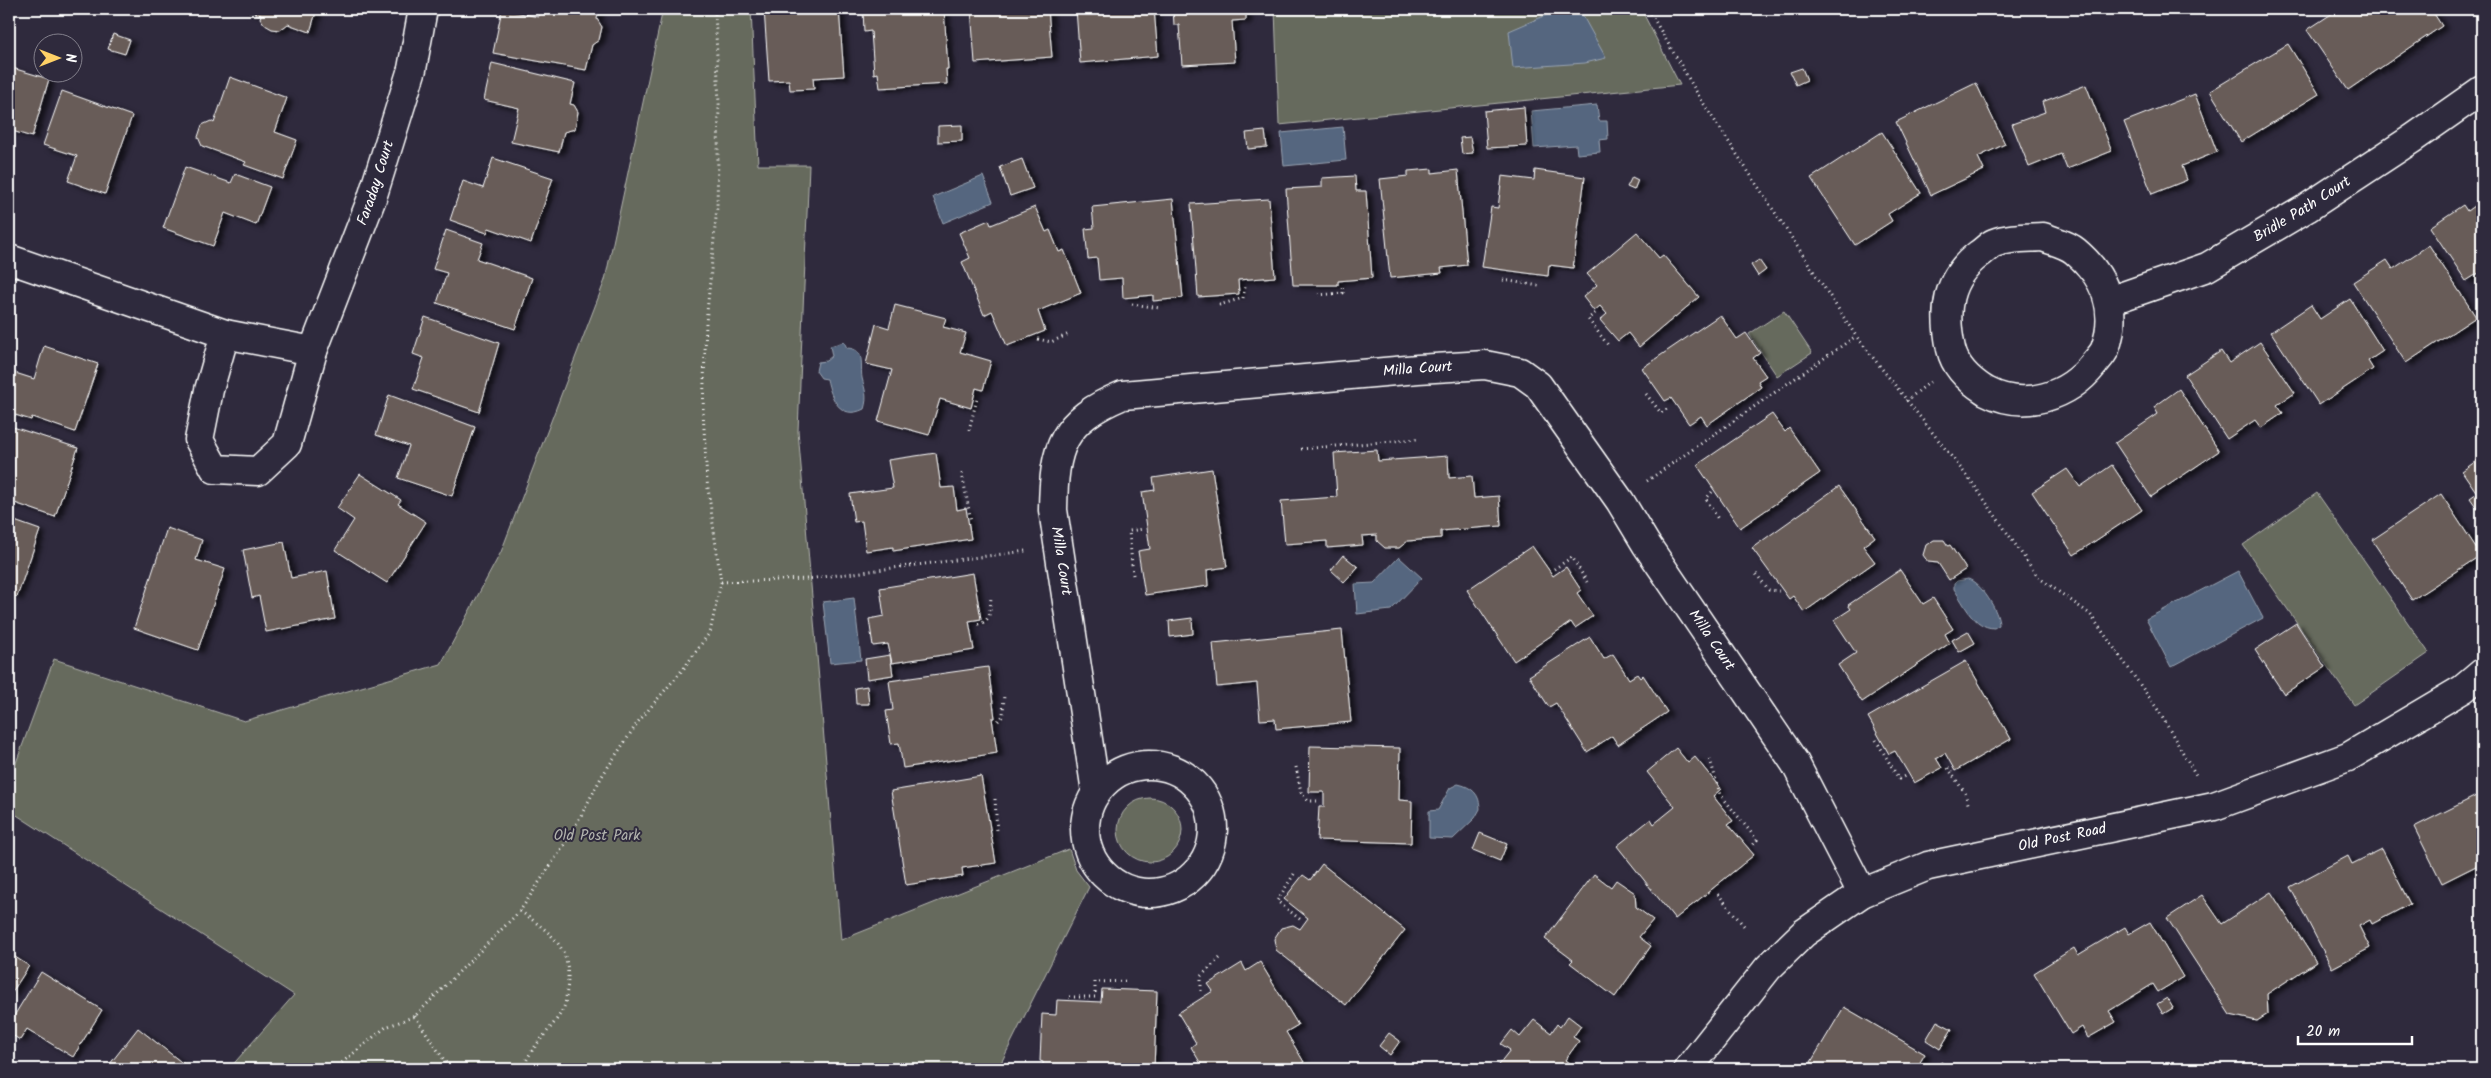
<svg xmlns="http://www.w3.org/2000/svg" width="2491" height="1078" viewBox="0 0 2491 1078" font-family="Kalam,sans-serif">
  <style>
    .green { fill: #666a5d; stroke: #b2b4ae }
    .water { fill: #54667f; stroke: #98a3b2 }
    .building { fill: #685c58; stroke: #fff; filter: url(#shadow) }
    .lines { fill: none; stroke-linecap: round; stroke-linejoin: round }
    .minor-casing { stroke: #fff; stroke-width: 31 }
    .path { stroke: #fff; stroke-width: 3; stroke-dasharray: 1 4; stroke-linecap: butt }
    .minor { stroke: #2f2a3d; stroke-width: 28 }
    .labels { text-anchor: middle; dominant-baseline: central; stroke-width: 4; stroke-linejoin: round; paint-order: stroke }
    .street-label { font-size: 15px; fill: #fff; stroke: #2f2a3d }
    .park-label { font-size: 15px; fill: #b2b4ae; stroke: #2f2a3d }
  </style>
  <defs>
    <filter id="shadow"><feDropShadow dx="5.5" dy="3" stdDeviation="2.5" flood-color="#0009"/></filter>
  </defs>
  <rect width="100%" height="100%" fill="#2f2a3d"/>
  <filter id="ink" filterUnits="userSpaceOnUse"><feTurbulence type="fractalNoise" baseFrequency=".02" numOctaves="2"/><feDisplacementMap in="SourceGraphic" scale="10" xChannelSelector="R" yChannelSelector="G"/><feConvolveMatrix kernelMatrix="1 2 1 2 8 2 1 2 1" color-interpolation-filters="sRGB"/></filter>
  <g filter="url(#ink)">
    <path class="green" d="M663,9H751L758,165H809L798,431L841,940L1069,849L1076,870L1089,887L998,1069H229L294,995L9,810V782L54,659L244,721L441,664L501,552L605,280Z
      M1275,9H1641L1680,85L1279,125Z
      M1784,311L1812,353L1777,376L1749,334Z
      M2317,493L2429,653L2354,705L2243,545Z
      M1118 830a32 32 0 1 1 64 0a32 32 0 1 1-64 0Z"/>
    <path class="water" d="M1560,9H1579L1606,58L1585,63L1513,68L1509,31Z
      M1597,105L1599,121H1607L1608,139L1599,140L1600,152L1577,154L1576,145L1534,148L1531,111Z
      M1343,127L1346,160L1284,166L1281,133Z
      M983,176L993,202L943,223L933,197Z
      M844,342L847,348C866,349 860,365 862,378C865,390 868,397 864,409C840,421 831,398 827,379L821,378L816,371L818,362L826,361L832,356L830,346Z
      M1399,557L1422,578L1391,610L1357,614L1355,584L1374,583Z
      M2238,571L2263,618L2171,667L2146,619Z
      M1968,579C1981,583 1999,611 1999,625L1994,628C1973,627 1965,605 1954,589V584L1957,581Z
      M854,598L861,660L830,663L823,602Z
      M1458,784C1472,787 1480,794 1480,809L1475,818L1453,839L1429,838V811L1438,810L1450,788Z"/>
    <path class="building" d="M243,9H317L310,32L288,24L280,30L272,29L265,25L260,18L261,15Z
      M502,9L538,17L540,9H599L597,19L602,27L599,40L592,45L586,70L493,53Z
      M764,9H839L844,76L813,78L814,89L790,90L789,80L769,81Z
      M863,9H944L948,69H946L947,84L880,88L878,73L874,74L871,31L864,32Z
      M971,9H1048L1052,57L975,63Z
      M1076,9H1154L1158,56L1080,63Z
      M1173,9H1246V20L1232,21L1235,62L1182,65L1179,25H1174Z
      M2339,9H2431L2442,26L2348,90L2307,30Z
      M113,34L130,40L125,54L108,49Z
      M2288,44L2319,94L2241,142L2210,91Z
      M492,63L575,83L570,104L574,105L578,112L575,129L564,132L559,152L511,142L519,108L484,100Z
      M9,67L49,79L32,137L9,130Z
      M1802,68L1807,80L1796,85L1790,72Z
      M230,77L287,98L275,132L297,140L283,179L244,165L246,162L202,146L198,137L202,125L211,121L214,123Z
      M1976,83L2005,144L1978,157L1984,170L1931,195L1896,122Z
      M2086,85L2112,151L2067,169L2061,154L2029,167L2012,124L2045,112L2042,102Z
      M62,91L132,116L105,194L68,181L77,156L43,145Z
      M2195,94L2217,152L2182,166L2187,180L2152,194L2124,122Z
      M1524,107L1527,146L1487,148L1484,111Z
      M962,125V141L938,142V126Z
      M1265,131L1267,147L1248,149L1246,133Z
      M1882,132L1921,193L1888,214L1892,221L1855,245L1811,178Z
      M1470,137L1473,153L1462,154L1460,138Z
      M493,158L553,178L531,243L489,228L487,233L450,220L463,181L483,188Z
      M1022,159L1033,188L1010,196L1000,167Z
      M185,167L231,183L235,174L270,187L256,225L225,213L213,246L163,228Z
      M1432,169V173L1458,170L1467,265L1441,268L1442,273L1390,278L1380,179L1408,176V171Z
      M1535,170L1585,177L1573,268L1549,265L1548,276L1482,267L1491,207L1498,208L1502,176L1534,180Z
      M1355,176L1356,191H1366L1372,278L1338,281V285H1293L1286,189L1322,187V178Z
      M1632,177L1638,180L1634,190L1627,187Z
      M1173,199L1183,298L1153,301V295L1123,298L1122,278L1099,280L1097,258L1088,259L1085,229L1094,228L1092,207Z
      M1269,199L1275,277L1238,280L1239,294L1198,297L1191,204Z
      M2482,200V271L2466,281L2430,227L2463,205L2467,211Z
      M1035,207L1046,232L1050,230L1059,252L1064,250L1081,293L1038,311L1045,331L1007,346L992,311L984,315L962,262L970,258L959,233L989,220L991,225Z
      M446,230L483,243L477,259L532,278L515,329L437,303L447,273L433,269Z
      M1637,232L1659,258L1663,255L1699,297L1639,347L1628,333L1618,341L1600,320L1607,314L1600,306L1594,311L1583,297L1597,285L1587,274Z
      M2429,245L2476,317L2406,363L2353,282L2387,260L2393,269Z
      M1759,260L1766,270L1758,276L1751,265Z
      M2350,299L2383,351L2368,361L2373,369L2319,405L2271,332L2311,305L2320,319Z
      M895,305L946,318L943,327L966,333L960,352L991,361L983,390L976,388L971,408L940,399L929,435L878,421L892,370L866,364L876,324L889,328Z
      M1720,315L1737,339L1746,333L1760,353L1753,358L1766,376L1758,381L1761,387L1707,425L1701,416L1689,424L1671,398L1665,401L1642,368Z
      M425,317L499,343L479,412L413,389L424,358L413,354Z
      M2260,342L2295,393L2277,405L2283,413L2261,428L2255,420L2227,439L2185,375L2221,351L2229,363Z
      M44,346L98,364L75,432L32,417L31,420L9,413V371L34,379Z
      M2179,389L2219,451L2151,497L2115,443L2158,414L2154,407Z
      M389,395L475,427L452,496L398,478L409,446L376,435Z
      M1772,414L1785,432L1789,428L1820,473L1740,528L1697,465Z
      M13,427L78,448L55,517L12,502V504H9V441Z
      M1377,450L1378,461L1448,456L1449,478L1472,476L1474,498L1499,496L1501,526L1441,531V538L1408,541L1399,548H1385L1377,541V535L1362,536L1363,545L1327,548V541L1285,544L1281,501L1337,497L1334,453Z
      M936,453L941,488L954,487L957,510L966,508L971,539L893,551V547L866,551L862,521L854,522L850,494L893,488L888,460Z
      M2482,457V515L2470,498L2477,493L2462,471Z
      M2112,465L2142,510L2074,555L2032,492L2067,469L2080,487Z
      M1212,469L1227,567L1207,570L1208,586L1145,595L1138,551L1150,549L1142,492L1155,490L1153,478Z
      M360,474L401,500L398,504L426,522L387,583L335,550L354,520L337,508Z
      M1839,486L1875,537L1863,546L1875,562L1804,612L1793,596L1789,599L1752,548Z
      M2441,494L2481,555L2412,600L2372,540Z
      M9,519L40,530L17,597L9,594Z
      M167,528L202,540L196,560L225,569L198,650L134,628Z
      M1934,540H1944L1948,546L1950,545L1966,569L1949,580L1938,563L1928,562L1923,555L1926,545Z
      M284,542L291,578L327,571L335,619L266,632L259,596L252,598L243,550Z
      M1532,546L1553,576L1566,567L1581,590L1577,593L1593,616L1575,628L1571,622L1514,661L1467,590Z
      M1343,555L1358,567L1344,582L1331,570Z
      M1900,570L1923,604L1933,598L1953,629L1945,634L1950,643L1862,702L1838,665L1856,653L1834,620L1851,609L1848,605Z
      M973,573L981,619L969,621L974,650L892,663L888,644L873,646L869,619L884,616L880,588Z
      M1192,618L1193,634L1170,637L1169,621Z
      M2296,623L2325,667L2284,694L2255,650Z
      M1342,630L1351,722L1276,729L1275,719L1260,720L1257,683L1217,687L1213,643Z
      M1968,631L1975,643L1959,652L1952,640Z
      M1590,637L1604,659L1613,654L1629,679L1637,674L1640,678L1643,675L1667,712L1618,745L1612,736L1587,752L1556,703L1549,707L1529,676Z
      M890,655L893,675L867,679L865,659Z
      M1966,661L2011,739L1955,771L1945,753L1936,758L1942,768L1914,783L1895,751L1889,754L1868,717Z
      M988,667L995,718H992L997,753L903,768L899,743L891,744L886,711L893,710L889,681Z
      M867,686L869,704H856L855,688Z
      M1310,746L1400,748L1399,800L1412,801L1411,843L1317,840L1319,807H1324V792H1309Z
      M1676,748L1688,763L1695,757L1721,789L1713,796L1733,821L1728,824L1754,855L1675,919L1617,846L1651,819L1654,824L1675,807L1647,772Z
      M981,776L996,863L962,868L963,876L906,885L891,791Z
      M2482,793V863L2442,883L2414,827Z
      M1480,833L1507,844L1500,861L1473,850Z
      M2382,849L2410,904L2372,924L2370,920L2359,926L2370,948L2332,968L2290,887L2348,856L2352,864Z
      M1322,864L1405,930L1346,1005L1276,950L1274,939L1281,928L1293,925L1300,929L1308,918L1284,899L1303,875L1310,880Z
      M1594,874L1611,887L1616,880L1635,893L1636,907L1653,920L1639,937L1651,946L1615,997L1570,963L1573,960L1545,939Z
      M2271,892L2316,962L2267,994L2268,1014L2257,1021L2230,1015L2167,918L2202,895L2222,924Z
      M2150,922L2183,977L2158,992L2153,984L2109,1011L2116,1022L2088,1038L2082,1027L2071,1034L2034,973L2074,948L2078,955L2125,927L2129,934Z
      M9,953L29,966L9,997Z
      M1260,962L1298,1025L1286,1032L1304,1062L1291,1069H1204L1191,1047L1196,1043L1178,1013L1213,991L1208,984L1242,963L1246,971Z
      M41,972L102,1010L73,1057L27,1029L20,1040L9,1033V1024Z
      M1102,989L1157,991L1154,1069H1043V1062L1040,1061L1042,1014L1056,1015L1057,1000L1101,1002Z
      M2167,998L2173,1008L2163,1014L2157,1004Z
      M1844,1007L1925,1054L1916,1069H1824L1811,1062Z
      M1568,1016L1581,1026L1573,1037L1579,1041L1565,1060L1570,1064L1565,1069H1495L1510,1050L1501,1044L1512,1030L1520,1037L1534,1020L1551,1033L1557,1024L1560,1027Z
      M1937,1021L1952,1029L1940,1049L1926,1040Z
      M138,1028L190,1069H106Z
      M1389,1033L1400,1041L1390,1055L1379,1046Z
      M1941,1062L1952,1069H1937Z"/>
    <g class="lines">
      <defs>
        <g id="minor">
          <path d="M2043,237C2053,241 2067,244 2075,251C2105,276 2119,310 2105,349C2103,354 2097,360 2094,364C2068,397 2024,411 1986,391C1970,381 1955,367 1951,349C1943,311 1946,279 1979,254C1984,251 1989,245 1994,243C2009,237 2028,238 2043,237Z"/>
          <path d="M9,259L225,334L313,351"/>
          <path id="s1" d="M2109,301L2207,267L2307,208L2412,139L2482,90"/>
          <path id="s2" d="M225,334L209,390L199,440L215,469L258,471L287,444L313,351L372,198L412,69L423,9"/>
          <circle cx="1149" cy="829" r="64"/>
          <path id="s3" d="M1096,792L1053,510C1054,447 1061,421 1123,395L1418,369L1485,365L1520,372L1538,385L1620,501L1646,544L1795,763L1862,893"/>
          <path id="s4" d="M1688,1069L1768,968L1804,933L1862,893L1928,866L2214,806L2348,757L2463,689L2482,673"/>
        </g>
      </defs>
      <use href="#minor" class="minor-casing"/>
      <path class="path" d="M1648,9L1700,98L1856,336L1974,485L2038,577L2090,614L2158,710L2196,775
        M1503,280L1539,286
        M1318,295L1343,293L1342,284
        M1132,304L1160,308
        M1219,305L1243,298L1245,287
        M1595,313L1588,319L1608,345
        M1038,339L1051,342L1069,334
        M1646,394L1661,413L1670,407
        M1906,401L1930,382
        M969,430L977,399
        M1301,449L1417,439
        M962,473L971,521
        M1647,481L1856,336
        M1712,492L1706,499L1718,519
        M1554,569L1572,557L1587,582
        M1756,574L1769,590L1779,591
        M1133,575L1129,531L1144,529
        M721,582L807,579L1026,551
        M978,624C992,622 990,608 991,597
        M998,721L1003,716L1004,694
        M1876,740L1899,779L1905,776
        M1710,759L1720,794L1757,840L1753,845
        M1296,767L1301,792L1308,801H1317
        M1948,768L1965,793L1969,807
        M995,799L997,831
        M1294,874L1277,901L1301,920
        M1718,894L1744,926
        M520,911C552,934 573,947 567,990C566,996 566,1004 563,1009C551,1032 532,1043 523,1069
        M1201,991V976L1220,958
        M1069,997H1095V982L1129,981
        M415,1016L450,1069
        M334,1069L386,1027L415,1016L520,911L570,836L602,776L638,722L684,668L710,632L721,582L707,481L703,411L706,323L717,207L719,104L715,9"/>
      <use href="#minor" class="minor"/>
    </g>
  </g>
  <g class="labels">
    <g class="street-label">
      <text stroke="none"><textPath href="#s2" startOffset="501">Faraday Court</textPath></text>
      <text stroke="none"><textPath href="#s1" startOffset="215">Bridle Path Court</textPath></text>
      <text stroke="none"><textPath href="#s3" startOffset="728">Milla Court</textPath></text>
      <text transform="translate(1061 561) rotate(81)">Milla Court</text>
      <text stroke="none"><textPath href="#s3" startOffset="1162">Milla Court</textPath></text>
      <text stroke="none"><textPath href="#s4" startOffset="458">Old Post Road</textPath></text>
    </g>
    <g class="park-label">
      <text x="597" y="836">Old Post Park</text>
    </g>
  </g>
  <rect width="2491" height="1078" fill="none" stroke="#2f2a3d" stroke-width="30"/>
  <rect x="15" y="15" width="2461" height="1048" fill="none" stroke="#fff" stroke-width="2" filter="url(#ink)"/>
  <g transform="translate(58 58) rotate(90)"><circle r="24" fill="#2f2a3d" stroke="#827f8b"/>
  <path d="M0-4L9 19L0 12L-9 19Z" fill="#ffd166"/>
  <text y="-8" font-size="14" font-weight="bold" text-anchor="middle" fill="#ffffff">N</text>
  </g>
  <path d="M2298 1036v8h114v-8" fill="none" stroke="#ffffff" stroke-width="2.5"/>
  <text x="2306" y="1036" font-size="15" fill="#ffffff" stroke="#2f2a3d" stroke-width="4" paint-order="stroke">20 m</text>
</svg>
